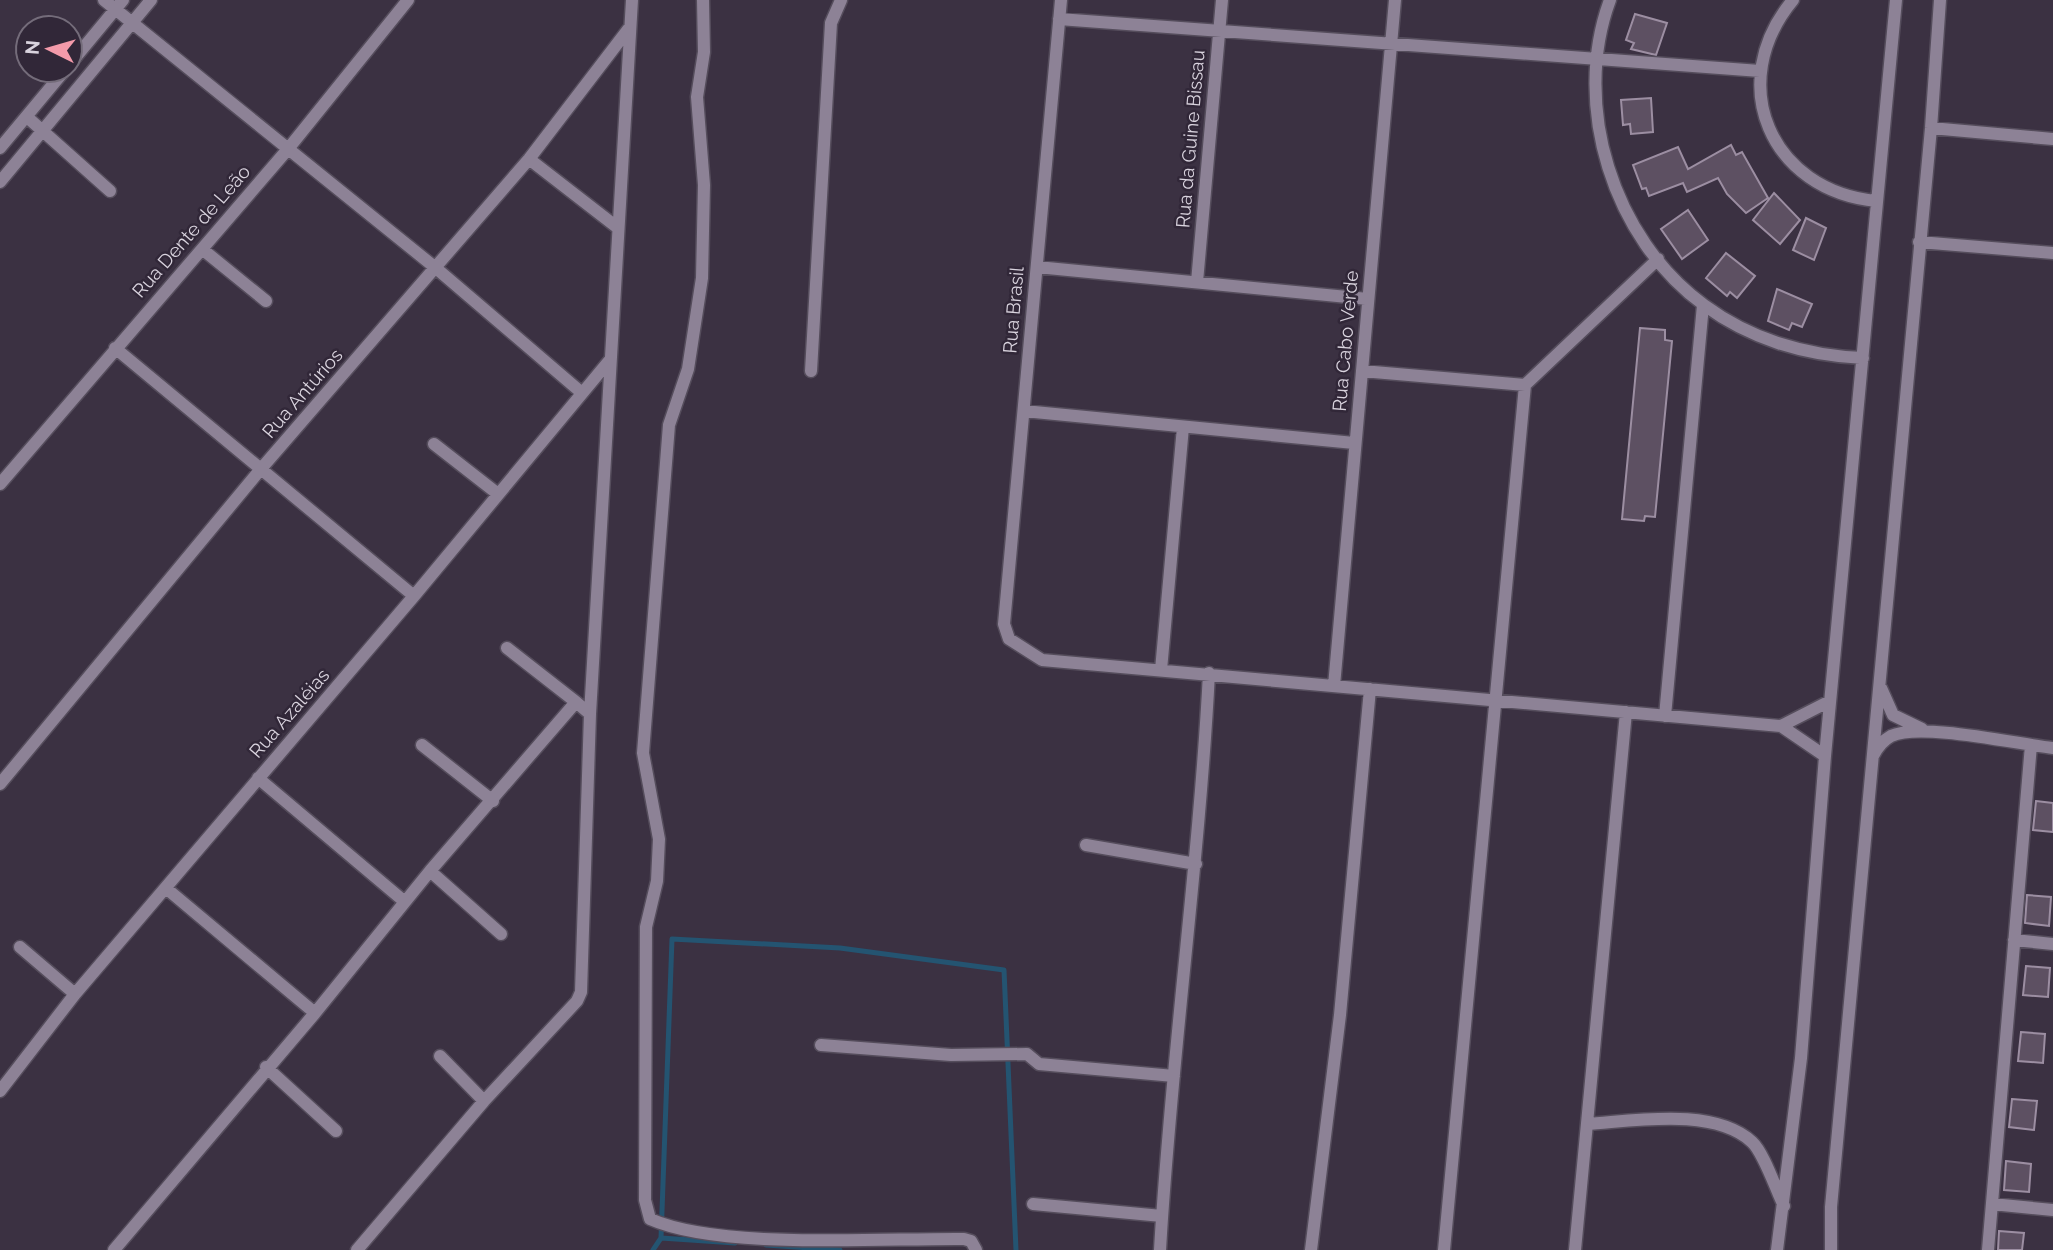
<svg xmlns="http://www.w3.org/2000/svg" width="2053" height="1250" viewBox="0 0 2053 1250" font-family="Raleway,sans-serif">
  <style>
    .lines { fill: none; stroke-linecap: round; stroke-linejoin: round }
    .stream { stroke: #245471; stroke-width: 5 }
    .building { fill: #5d5062; stroke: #9c8ea2; stroke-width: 2 }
    .minor-casing { stroke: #554d5c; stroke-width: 15 }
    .minor { stroke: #8d8296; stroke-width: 12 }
    .labels { text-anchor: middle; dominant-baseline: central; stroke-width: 5; stroke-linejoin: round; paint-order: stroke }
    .street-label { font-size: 19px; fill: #d9d3de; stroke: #312738 }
  </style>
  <rect width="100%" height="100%" fill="#3b3142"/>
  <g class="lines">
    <path class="stream" d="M661,1238L735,1243
      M766,1245L840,1250
      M653,1250L661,1238L672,939L840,948L1004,970L1016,1250"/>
  </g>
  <path class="building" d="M1635,14L1667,23L1656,55L1631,49L1634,43L1626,40Z
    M1651,98L1653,132L1631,134L1630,124L1623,125L1621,100Z
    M1731,145L1736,155L1742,152L1768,198L1746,213L1727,194L1718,178L1687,192L1683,183L1649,196L1646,188L1642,189L1633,165L1678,147L1688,169Z
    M1774,193L1800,220L1780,244L1753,220Z
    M1688,210L1708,240L1682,259L1661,229Z
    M1806,218L1826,228L1814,260L1793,250Z
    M1726,253L1755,276L1737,298L1730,292L1727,296L1706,278Z
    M1777,289L1812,304L1802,327L1792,323L1789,330L1768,321Z
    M1640,328L1665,330V340L1672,341L1655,517L1645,516L1644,521L1622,519Z
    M2036,801L2053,803V832L2033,830Z
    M2027,895L2051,897L2049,926L2025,923Z
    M2026,966L2050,968L2048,997L2023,995Z
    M2021,1032L2045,1034L2043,1063L2018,1061Z
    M2012,1099L2037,1101L2034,1130L2009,1127Z
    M2006,1161L2031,1164L2029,1192L2004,1190Z
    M1999,1231L2024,1233L2022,1250H1998Z"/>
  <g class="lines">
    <defs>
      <path id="minor" d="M104,0L437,269L582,393
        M703,0L704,52L697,97L704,185L702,278L688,369L669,425L643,753L659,839L657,881L646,927L645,1200L650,1219C720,1250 881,1238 964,1239L971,1241L976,1250
        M1061,0L1004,624L1009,639L1042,660L1781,726L1825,756
        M1610,0C1571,105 1613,239 1704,305C1750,339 1806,356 1863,358
        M1793,0C1724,83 1770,191 1877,201
        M1059,19L1760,71
        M70,64L123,0
        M27,117L110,191
        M1931,128L2053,139
        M0,148L65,70
        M529,159L618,228
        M0,182L151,0
        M1919,242L2053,253
        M202,249L266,301
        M1037,267L1368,299
        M1197,282L1222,0
        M115,348L414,596
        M811,371L831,23L841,0
        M1362,371L1525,385
        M1024,411L1354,443
        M434,444L498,494
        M0,484L288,149L408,0
        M507,648L576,702
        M1161,670L1183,427
        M1334,686L1395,0
        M1881,688L1893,715L1922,729
        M1665,716L1703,305
        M1781,726L1830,701
        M422,745L493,801
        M1873,756C1877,748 1882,741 1891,736C1920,722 2017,744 2053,748
        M258,778L405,902
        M0,784L260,470L529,159L630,27
        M1086,845L1196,864
        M430,871L501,934
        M167,889L315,1013
        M2014,940L2053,944
        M20,947L75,994
        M821,1045L951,1055L1027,1054L1039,1064L1174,1076
        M440,1056L484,1101
        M266,1067L336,1131
        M0,1091L75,994L414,596L609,361
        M1587,1124C1635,1121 1714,1107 1752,1142C1764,1153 1776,1190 1784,1206
        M1033,1204L1162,1216
        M1992,1204L2053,1210
        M114,1250L315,1013L430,871L576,702L590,714
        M357,1250L484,1101L577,1001L581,992L590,714L632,0
        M1160,1250C1171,1057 1199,866 1209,673
        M1311,1250L1340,1015L1370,689
        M1444,1250L1525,385L1658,259
        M1575,1250L1626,712
        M1777,1250L1801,1058L1825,756L1896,0
        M1831,1250V1207L1931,128L1940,0
        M1988,1250L2031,745"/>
    </defs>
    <use href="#minor" class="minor-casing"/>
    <use href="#minor" class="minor"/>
  </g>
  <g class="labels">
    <g class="street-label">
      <text transform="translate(1190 139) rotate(-85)">Rua da Guine Bissau</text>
      <text transform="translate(191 231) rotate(-49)">Rua Dente de Leão</text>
      <text transform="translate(1013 310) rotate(-85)">Rua Brasil</text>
      <text transform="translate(1345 341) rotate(-85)">Rua Cabo Verde</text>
      <text transform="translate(302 393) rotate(-49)">Rua Antúrios</text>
      <text transform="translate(289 713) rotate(-49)">Rua Azaléias</text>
    </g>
  </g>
  <g transform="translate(49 49) rotate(275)"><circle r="33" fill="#312738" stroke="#746c7a" stroke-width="2"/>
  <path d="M0-5L12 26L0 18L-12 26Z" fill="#f39aaa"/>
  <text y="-10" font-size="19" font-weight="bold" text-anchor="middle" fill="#d9d3de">N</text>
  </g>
</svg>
